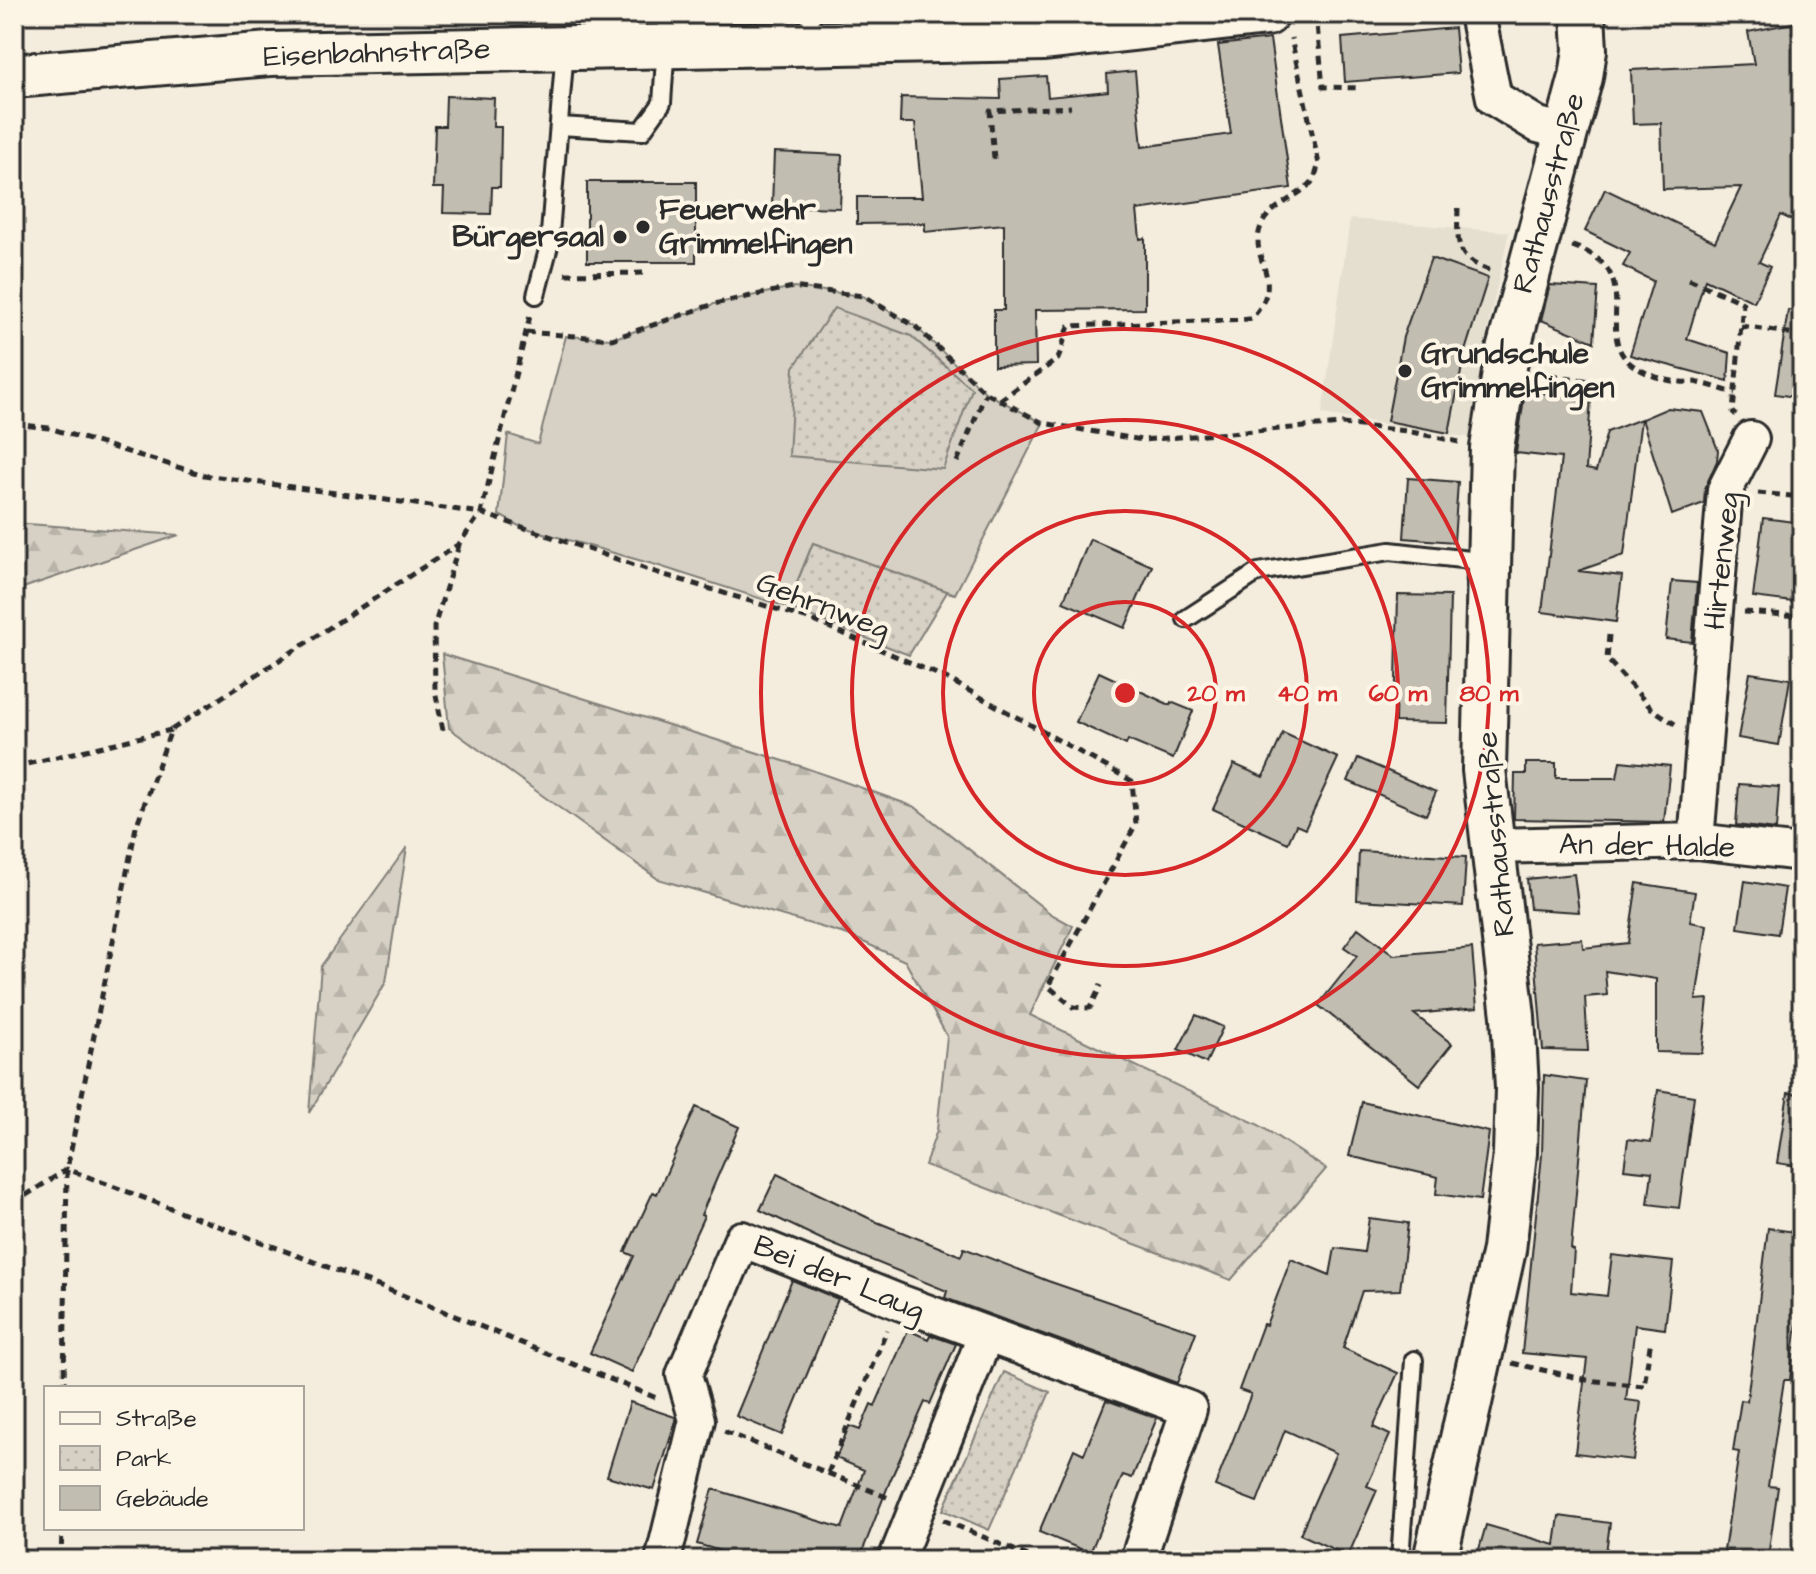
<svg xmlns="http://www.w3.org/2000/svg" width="1816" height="1574" viewBox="0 0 1816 1574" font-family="'Architects Daughter',sans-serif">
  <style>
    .built { fill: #e5dfd0 }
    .grass { fill: #d6d1c4; stroke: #807e78; stroke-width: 2 }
    .forest { fill: url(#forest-firs); stroke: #807e78; stroke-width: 2 }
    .park { fill: url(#park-dots); stroke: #807e78; stroke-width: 2 }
    .building { fill: #c2bdb1; stroke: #2b2b2b; stroke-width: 2 }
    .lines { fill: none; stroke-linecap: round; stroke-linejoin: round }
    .service-casing { stroke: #2b2b2b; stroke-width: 22 }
    .minor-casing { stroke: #2b2b2b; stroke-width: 40 }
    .tertiary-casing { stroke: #2b2b2b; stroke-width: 48 }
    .path { stroke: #2b2b2b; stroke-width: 5; stroke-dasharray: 8 6; stroke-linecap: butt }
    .service { stroke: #fcf5e5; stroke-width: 16 }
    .minor { stroke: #fcf5e5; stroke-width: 34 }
    .tertiary { stroke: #fcf5e5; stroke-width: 42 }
    .ring { fill: none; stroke: #d62828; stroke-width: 4 }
    .poi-dot { fill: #2b2b2b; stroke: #fcf5e5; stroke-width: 3 }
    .labels { text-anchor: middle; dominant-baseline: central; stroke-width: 8; stroke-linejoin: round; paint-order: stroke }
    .street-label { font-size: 30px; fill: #2b2b2b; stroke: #fcf5e5 }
    .poi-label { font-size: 30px; font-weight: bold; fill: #2b2b2b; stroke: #fcf5e5; text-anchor: start }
    .centre { fill: #d62828; stroke: #fcf5e5; stroke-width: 4 }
    .ring-label { font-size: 24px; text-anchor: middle; font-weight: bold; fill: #d62828; stroke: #fcf5e5; stroke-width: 8; stroke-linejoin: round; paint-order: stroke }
  </style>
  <defs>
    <pattern id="forest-firs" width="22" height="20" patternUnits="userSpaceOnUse" patternTransform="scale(2)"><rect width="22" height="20" fill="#d6d1c4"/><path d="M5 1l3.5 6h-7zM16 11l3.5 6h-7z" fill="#b8b4a9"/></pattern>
    <pattern id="park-dots" width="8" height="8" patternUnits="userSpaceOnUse" patternTransform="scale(2)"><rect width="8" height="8" fill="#d6d1c4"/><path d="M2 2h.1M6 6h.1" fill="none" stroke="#b8b4a9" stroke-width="1.8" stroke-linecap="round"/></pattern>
  </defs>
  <rect width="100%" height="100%" fill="#f4edde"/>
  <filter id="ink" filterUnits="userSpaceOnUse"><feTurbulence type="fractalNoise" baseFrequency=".0125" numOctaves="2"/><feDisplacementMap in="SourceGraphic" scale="16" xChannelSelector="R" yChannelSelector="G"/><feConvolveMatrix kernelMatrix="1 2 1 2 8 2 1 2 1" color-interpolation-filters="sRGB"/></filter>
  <g filter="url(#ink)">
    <path class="built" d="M1350,219L1509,232L1488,327L1472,438L1322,414Z"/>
    <path class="grass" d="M793,287L863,296L915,326L986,393L1043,423L955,594L813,543L787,607L656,565L519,526L499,515L508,434L538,444L566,336L612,339L714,304Z"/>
    <path class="forest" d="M14,523L179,535L14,591Z
      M442,654L803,767L915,807L1051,914L1073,926L1030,1015L1259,1125L1326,1169L1231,1280L925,1165L937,1130L947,1036L905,961L848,935L658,879L449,728Z
      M407,847L386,982L309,1113L321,966Z"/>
    <path class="park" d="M834,308L911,336L972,389L943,469L789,456L794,367Z
      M813,543L955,594L947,592L909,655L787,607Z
      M1004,1372L1050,1392L989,1530L943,1510Z"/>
    <path class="building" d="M1802,21V225L1781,215L1759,262L1770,267L1754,302L1705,279L1687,339L1730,353L1728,381L1630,355L1653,281L1623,266L1630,253L1585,231L1605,189L1715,242L1741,187L1663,189L1661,123L1633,124L1631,70L1754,64L1748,32Z
      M1454,28L1458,73L1345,82L1342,38Z
      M1270,39L1291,188L1137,210L1140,239L1145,238V309L1035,310L1036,365L994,366V310H1004V224L925,232V223L857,224V197H922L915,123H900L901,97L1001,99L1000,79L1046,76L1048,97L1108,91L1107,74L1135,71L1142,147L1231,134L1218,45Z
      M446,96L494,98L493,127H501L500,187H492L491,214L443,213L444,188H433L435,126H445Z
      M774,152L842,155L840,208L772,206Z
      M587,182H696V262H587Z
      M1431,258L1488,278L1465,351L1449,433L1387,421L1403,337Z
      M1550,285L1598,288L1594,342L1541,320Z
      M1788,310L1802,311V398L1775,394Z
      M1525,391L1591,399L1586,469L1596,471L1607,432L1641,419L1624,555L1578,571L1622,576L1616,622L1542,612L1561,458L1516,453Z
      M1668,408L1703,412L1718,450L1717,461L1705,488L1704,503L1672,515L1642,419Z
      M1408,478L1458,482L1454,542L1404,538Z
      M1763,518L1802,523V603L1753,597Z
      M1090,539L1152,566L1125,628L1063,602Z
      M1672,581L1697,583L1692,642L1666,639Z
      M1398,595L1450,596L1447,723L1395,722Z
      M1099,672L1170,705L1171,702L1193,711L1173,759L1128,740L1126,745L1076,722Z
      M1750,673L1790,679L1779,745L1738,738Z
      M1283,733L1338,758L1305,829L1296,825L1288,843L1213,809L1234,764L1263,777Z
      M1358,758L1436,792L1426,815L1348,781Z
      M1620,761L1670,766L1664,822L1514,819L1515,774H1526V763H1556V778H1617Z
      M1739,784L1779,787L1776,830L1736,825Z
      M1359,851L1466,857L1463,906L1357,900Z
      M1574,874L1579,912L1530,909L1527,879Z
      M1745,881L1785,888L1778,934L1738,928Z
      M1637,883L1695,892L1690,922L1707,925L1696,1000L1708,999L1702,1053L1656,1052V979L1605,971L1607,995L1585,997L1588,1051L1543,1050L1534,943L1582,939L1583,948L1628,943Z
      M1358,928L1394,955L1472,948L1477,1008L1414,1014L1452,1044L1419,1085L1318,1005L1357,956L1344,947Z
      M1196,1015L1223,1027L1206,1063L1178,1050Z
      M1544,1075L1586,1081L1571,1249L1574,1250L1571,1292L1607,1296L1612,1255L1673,1262L1665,1329L1635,1325L1626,1400L1641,1402L1633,1460L1575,1453L1587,1359L1522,1353L1542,1155Z
      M1658,1090L1694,1096L1679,1208L1648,1204L1652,1172L1624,1169L1628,1139L1651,1142Z
      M1788,1093L1802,1094V1167L1777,1163Z
      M1362,1102L1489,1132L1480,1200L1436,1194L1438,1177L1349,1156Z
      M696,1107L739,1127L701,1215L704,1216L632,1372L590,1353L634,1256L625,1252L653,1192L657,1194Z
      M777,1174L877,1222L961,1256L964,1248L1048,1281L1196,1332L1177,1383L945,1298L947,1291L827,1242L760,1210Z
      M1369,1218L1408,1223L1400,1290L1362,1291L1343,1348L1398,1373L1373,1427L1390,1435L1367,1486L1377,1490L1348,1556L1300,1534L1336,1453L1285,1430L1257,1502L1215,1486L1251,1394L1239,1390L1263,1324L1266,1325L1291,1259L1330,1275L1335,1248L1364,1252Z
      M1768,1228L1802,1233V1283L1790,1380H1784L1768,1486L1778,1487L1768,1557L1724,1551L1739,1452L1733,1451L1741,1400L1747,1401Z
      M792,1280L838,1299L782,1435L736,1416Z
      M908,1330L928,1339L930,1335L956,1344L930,1404L925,1402L890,1481L859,1560H751L697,1544L713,1489L842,1528L864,1470L836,1458L849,1426L860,1430L871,1404L875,1406Z
      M1106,1400L1157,1418L1132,1478L1123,1475L1090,1553L1039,1532L1074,1449L1084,1454Z
      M630,1402L675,1417L676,1420L654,1490L607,1476Z
      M1559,1516L1610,1523L1605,1560H1476L1486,1525L1555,1545Z"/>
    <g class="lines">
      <defs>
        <path id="service" d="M809,42L811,14
          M560,126L642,131L662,103L668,14
          M536,295L549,246L565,49
          M1186,619L1258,572L1390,551L1488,562
          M1400,1560L1414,1360"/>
        <path id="minor" d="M1477,14L1494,98L1538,125L1566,132
          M1696,841L1725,490L1751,439
          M1492,846L1696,841L1802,853
          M663,1560L697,1420L684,1375L742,1239L899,1302L1189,1409L1138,1560
          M896,1560L986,1334"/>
        <path id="tertiary" d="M14,76L270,54L1044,39L1267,14
          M1435,1560L1504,1250L1515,1153L1517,1088L1513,1016L1484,770L1492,448L1507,354L1581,77L1585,50L1583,14"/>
      </defs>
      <use href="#service" class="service-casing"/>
      <use href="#minor" class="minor-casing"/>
      <use href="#tertiary" class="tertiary-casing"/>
      <path class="path" d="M88,14L159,17L283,14
        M1316,14L1323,87L1361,88
        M994,159L990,111L1071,107
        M1458,208C1457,244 1455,260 1493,271
        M1572,246C1651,271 1589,336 1634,366C1648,375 1665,381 1681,382C1687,383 1693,381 1699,383C1711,385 1723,390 1735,393
        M565,274L648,273
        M1689,279L1743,303L1733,412L1736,415
        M1741,326L1802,335
        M526,332L612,339L714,304L793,287L863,296L915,326L986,393L1043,423L1142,440L1342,424L1407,431L1459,442
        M1537,373L1611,384
        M1000,400L1058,359L1069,326L1251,319C1289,277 1247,262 1261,226C1268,207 1300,196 1312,182C1315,178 1317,169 1319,164L1291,38
        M14,424L49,428L204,475L481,513L652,571L812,620L946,678L1132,781L1136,824L1048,986L1073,1007L1090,1008L1101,985
        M957,462L986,393
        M1758,493L1802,497
        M1744,612L1802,616
        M1609,635L1607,659L1651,708L1675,724
        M443,730L435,690L434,627L459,545
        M14,767L171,730
        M1794,980H1802
        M14,1203L67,1169L418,1301L659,1399
        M1512,1363L1587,1380L1644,1386L1651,1339
        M64,1388L67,1169L136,827L171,730L459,544L481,513L530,316
        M724,1431L889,1498
        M828,1473L887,1330
        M943,1520L1038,1560
        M61,1560L62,1528"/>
      <use href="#service" class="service"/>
      <use href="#minor" class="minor"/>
      <use href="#tertiary" class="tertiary"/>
    </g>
  </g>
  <g class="ring">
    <circle cx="1125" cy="693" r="91"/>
    <circle cx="1125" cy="693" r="182"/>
    <circle cx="1125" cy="693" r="273"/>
    <circle cx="1125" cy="693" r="364"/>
  </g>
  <g class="poi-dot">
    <circle cx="643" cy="227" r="8"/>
    <circle cx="620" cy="237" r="8"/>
    <circle cx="1405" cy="371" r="8"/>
  </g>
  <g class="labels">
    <g class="street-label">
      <text transform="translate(377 53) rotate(-2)">Eisenbahnstraße</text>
      <text transform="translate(1549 193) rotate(-75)">Rathausstraße</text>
      <text transform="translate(1722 561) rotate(-84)">Hirtenweg</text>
      <text transform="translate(823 606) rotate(21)">Gehrnweg</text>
      <text transform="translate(1496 834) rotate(-95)">Rathausstraße</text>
      <text transform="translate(1647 846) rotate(1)">An der Halde</text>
      <text transform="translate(839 1278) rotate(22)">Bei der Laug</text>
    </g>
    <g class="poi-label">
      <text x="659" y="210">Feuerwehr<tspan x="659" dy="34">Grimmelfingen</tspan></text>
      <text x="604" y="237" text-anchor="end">Bürgersaal</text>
      <text x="1421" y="354">Grundschule<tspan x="1421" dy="34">Grimmelfingen</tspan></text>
    </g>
  </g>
  <circle cx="1125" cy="693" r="12" class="centre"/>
  <g class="ring-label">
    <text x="1216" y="701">20 m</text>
    <text x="1307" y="701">40 m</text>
    <text x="1398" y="701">60 m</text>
    <text x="1489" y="701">80 m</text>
  </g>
  <rect width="1816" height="1574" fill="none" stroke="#fcf5e5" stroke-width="48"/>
  <rect x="24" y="24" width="1768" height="1526" fill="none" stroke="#2b2b2b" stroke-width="3" filter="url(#ink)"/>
  <rect x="44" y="1386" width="260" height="144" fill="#fcf5e5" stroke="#a8a49b" stroke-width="2"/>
  <rect x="60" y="1412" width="40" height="12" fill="#fcf5e5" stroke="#a8a49b" stroke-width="2"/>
  <text x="116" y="1426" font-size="24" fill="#2b2b2b">Straße</text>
  <rect x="60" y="1446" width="40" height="24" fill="url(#park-dots)" stroke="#a8a49b" stroke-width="2"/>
  <text x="116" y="1466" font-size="24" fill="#2b2b2b">Park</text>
  <rect x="60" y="1486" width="40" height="24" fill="#c2bdb1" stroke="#a8a49b" stroke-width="2"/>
  <text x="116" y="1506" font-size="24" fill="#2b2b2b">Gebäude</text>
</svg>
